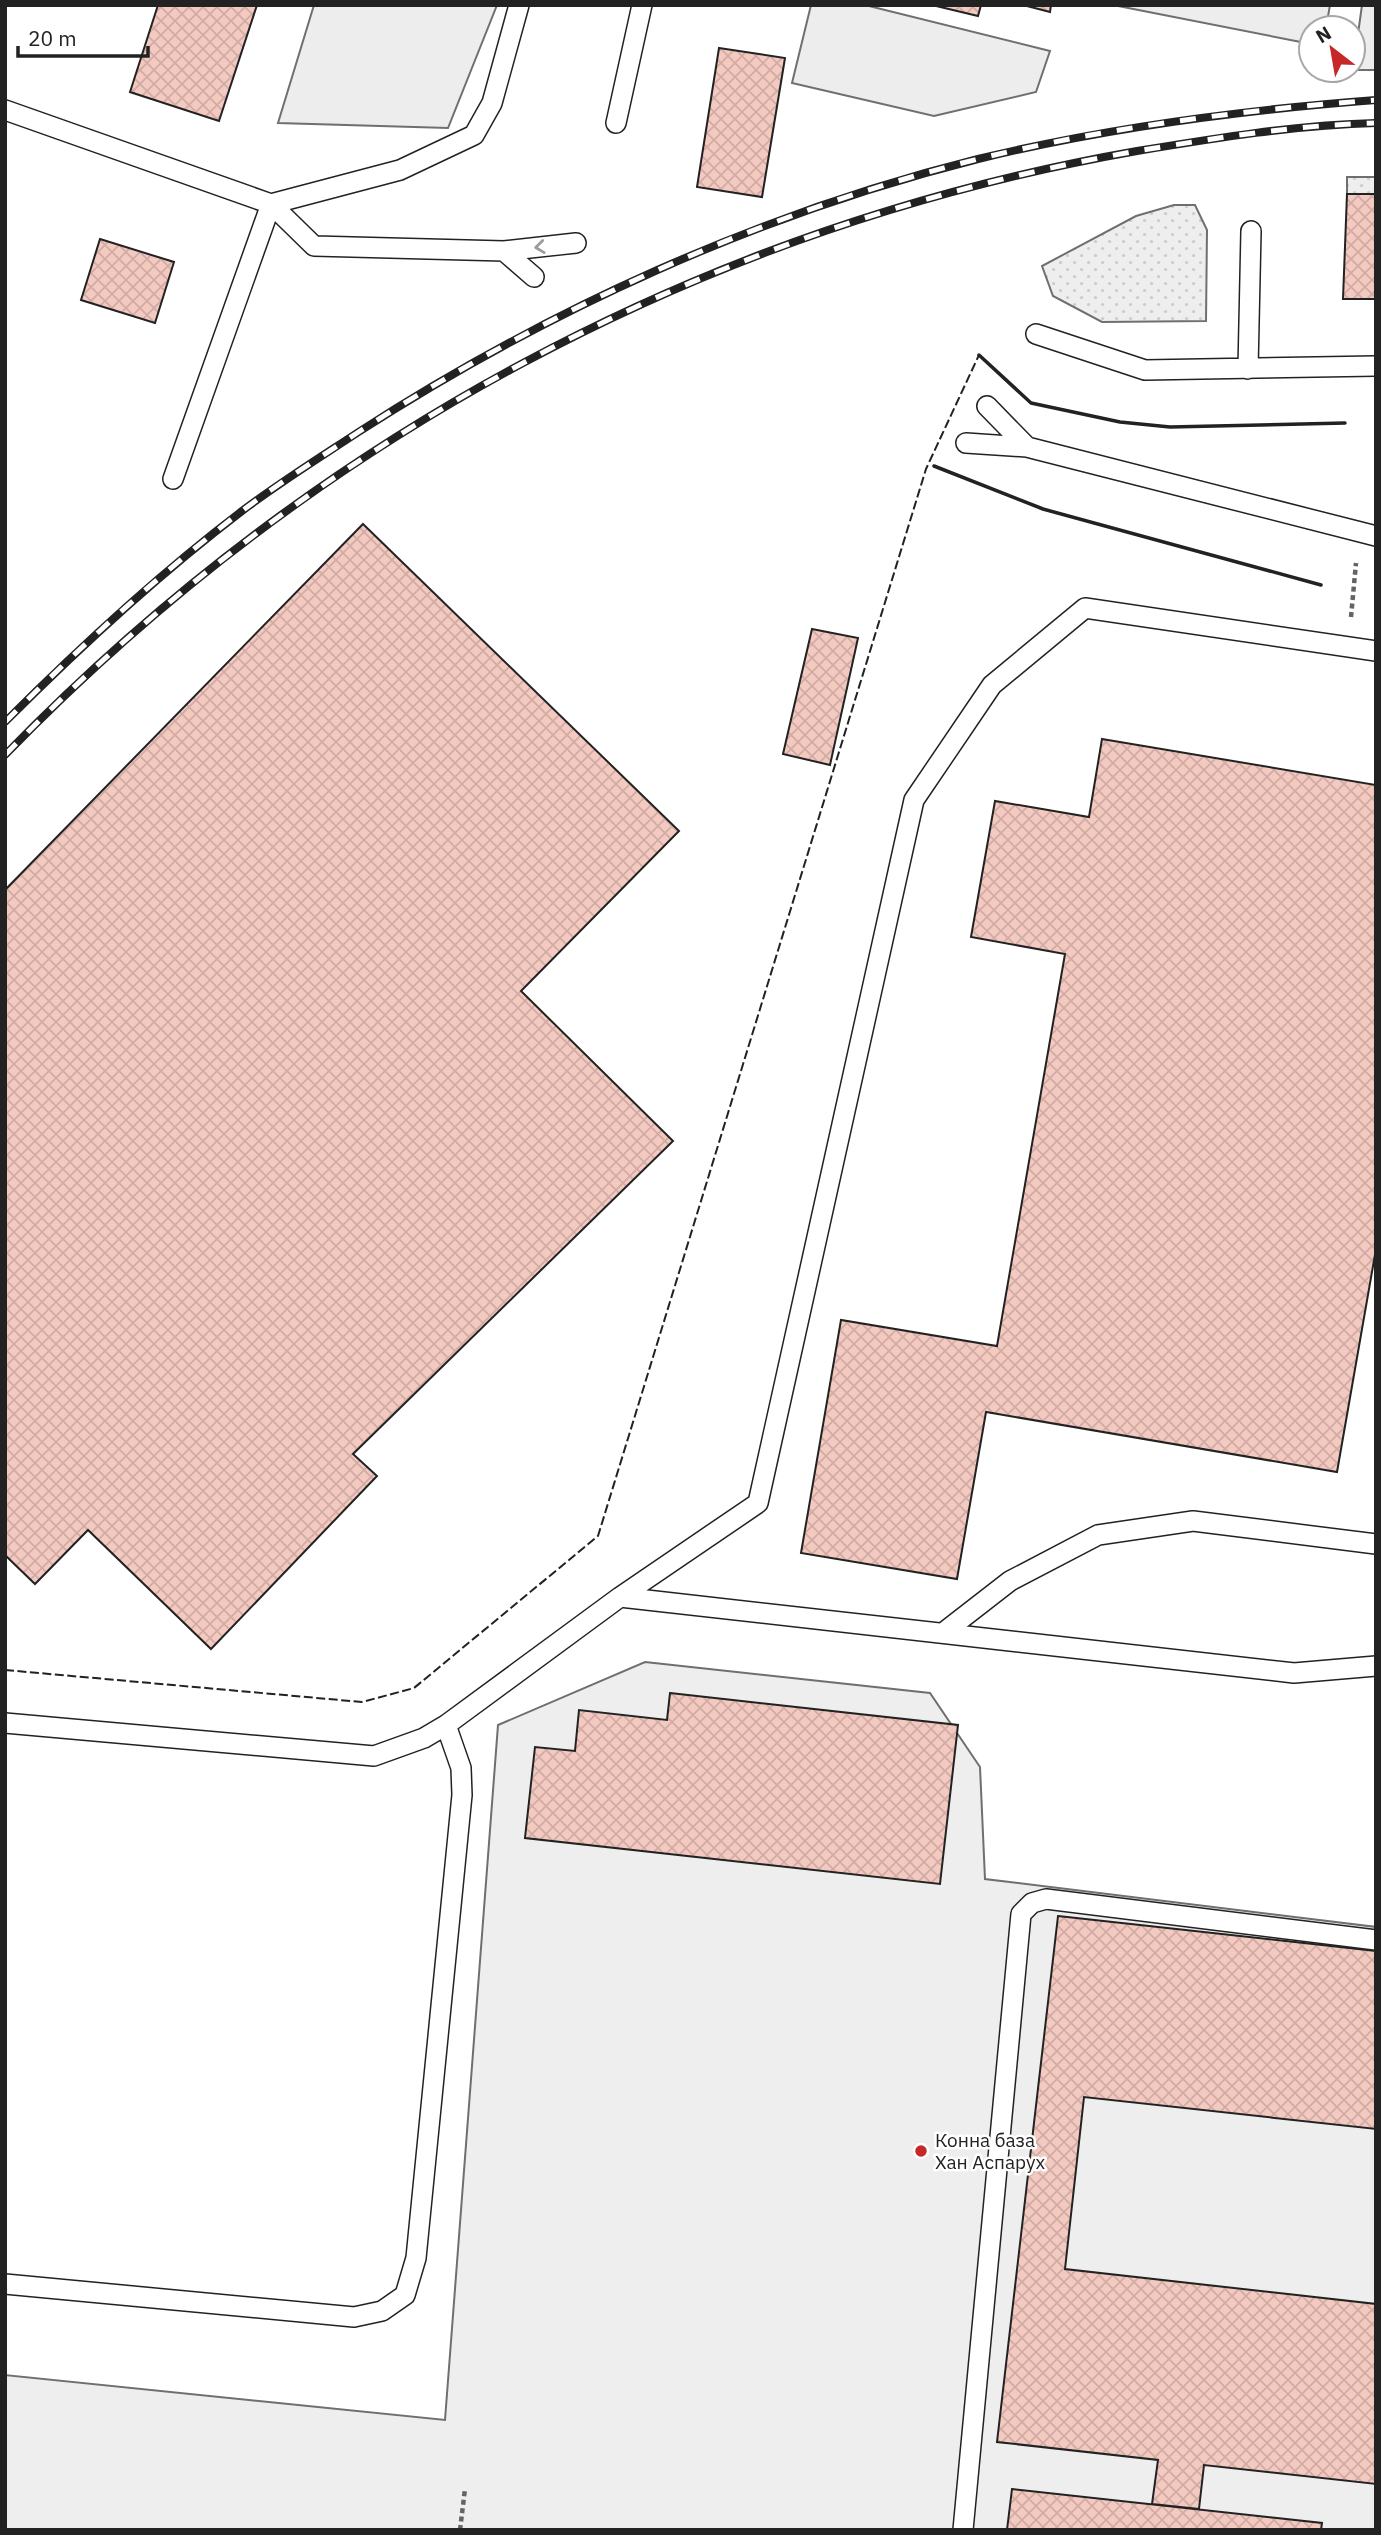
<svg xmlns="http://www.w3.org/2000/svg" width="1381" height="2535" viewBox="0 0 1381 2535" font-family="'IBM Plex Sans',sans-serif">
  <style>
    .grass { fill: url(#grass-dots); stroke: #6f6f6f; stroke-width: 2 }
    .garden { fill: #eee; stroke: #6f6f6f; stroke-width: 2 }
    .parking { fill: #ededed; stroke: #6f6f6f; stroke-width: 2 }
    .building { fill: url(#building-cross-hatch); stroke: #222; stroke-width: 2 }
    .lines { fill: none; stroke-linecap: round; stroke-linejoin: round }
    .lane-casing { stroke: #222; stroke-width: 22 }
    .path { stroke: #646464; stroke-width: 4.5; stroke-dasharray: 5 3.5; stroke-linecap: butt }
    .lane { stroke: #fff; stroke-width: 19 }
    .rail-casing { stroke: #222; stroke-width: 8 }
    .rail { stroke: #fff; stroke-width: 5; stroke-dasharray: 16; stroke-linecap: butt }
    .fence { stroke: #222; stroke-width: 2; stroke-dasharray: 9 3.5; stroke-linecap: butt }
    .wall { stroke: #222; stroke-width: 3.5 }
    .oneway { stroke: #9c9c9c }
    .poi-dot { fill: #c62828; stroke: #fff; stroke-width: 2.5 }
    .labels { text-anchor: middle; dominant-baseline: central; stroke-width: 5; stroke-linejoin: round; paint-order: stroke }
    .poi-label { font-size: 19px; fill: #222; stroke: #fff; text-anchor: start }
  </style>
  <defs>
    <pattern id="grass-dots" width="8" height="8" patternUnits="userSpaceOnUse" patternTransform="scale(1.75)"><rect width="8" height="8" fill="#eee"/><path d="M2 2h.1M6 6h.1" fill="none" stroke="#ccc" stroke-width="1.8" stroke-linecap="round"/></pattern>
    <pattern id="building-cross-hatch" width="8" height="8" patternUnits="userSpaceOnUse" patternTransform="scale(1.75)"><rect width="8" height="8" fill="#f3c9c0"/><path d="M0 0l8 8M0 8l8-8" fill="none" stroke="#d0aca5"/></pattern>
  </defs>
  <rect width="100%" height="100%" fill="#fff"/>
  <path class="grass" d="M1347,177H1376V194H1347Z
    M1174,205H1195L1207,230L1206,321L1102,322L1053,296L1042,266L1136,216Z"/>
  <path class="garden" d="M645,1662L930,1693L980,1767L985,1879L1376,1927V2530H5V2375L445,2420L498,1725Z"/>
  <path class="parking" d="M314,5H497L448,128L278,123Z
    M811,5H865L1050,51L1036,92L934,116L792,83Z
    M1113,5H1330L1326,28H1311V44Z
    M1362,5H1376V70H1353Z"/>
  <path class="building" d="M158,5H257L219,121L130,92Z
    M932,5H981L978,16Z
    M1023,5H1051L1050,12Z
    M719,48L785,58L762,197L697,187Z
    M1347,194H1376V299H1343Z
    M100,239L174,262L155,323L81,300Z
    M363,524L679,831L521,991L673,1141L353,1454L377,1476L211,1649L88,1530L35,1584L5,1555V890Z
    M812,629L858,638L830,765L783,754Z
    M1102,739L1376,785V1249L1337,1472L986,1412L957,1579L801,1553L841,1320L997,1346L1065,954L971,937L995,801L1089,817Z
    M670,1693L958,1725L940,1884L525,1838L535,1747L575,1751L579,1710L667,1720Z
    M1058,1916L1376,1951V2129L1084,2097L1065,2269L1376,2304V2484L1204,2465L1199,2509L1152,2504L1158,2460L997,2442Z
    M1012,2489L1322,2523L1321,2530H1007Z"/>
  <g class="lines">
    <defs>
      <path id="lane" d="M5,110L271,204L173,479
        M616,123L642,5
        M271,204L400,170L474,135L492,103L519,5
        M271,204L314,246L504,251L576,243
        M504,251L534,277
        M1036,334L1145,370L1376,366
        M1248,369L1251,231
        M966,443L1027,447L987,406
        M1027,447L1376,536
        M620,1597L1294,1673L1376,1666
        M943,1633L1010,1581L1098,1535L1193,1521L1376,1544
        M5,1723L374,1756L424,1738L446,1725L461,1768L462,1795L416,2258L405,2295L382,2311L354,2317L5,2284
        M446,1725L620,1597L758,1503L914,800L992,685L1085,608L1376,651
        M963,2530L1021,1914L1032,1903L1046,1899L1376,1940"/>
    </defs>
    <use href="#lane" class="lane-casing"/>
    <path class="path" d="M1351,617L1356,563
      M460,2530L465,2489"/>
    <use href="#lane" class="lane"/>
    <defs>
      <path id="rail" d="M5,722C80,647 158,575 242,511C279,483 319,458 357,433C547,310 758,214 978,159C1109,127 1242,110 1376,100
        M5,755C312,439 702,227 1137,151C1216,138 1295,125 1376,123"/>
    </defs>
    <use href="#rail" class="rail-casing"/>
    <use href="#rail" class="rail"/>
    <path class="fence" d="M5,1670L362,1702L414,1688L598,1536L926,469L979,355"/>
    <path class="wall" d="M979,355L1031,403L1120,422L1170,427L1345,423
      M934,466L1043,509L1321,585"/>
  </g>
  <defs><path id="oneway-chevron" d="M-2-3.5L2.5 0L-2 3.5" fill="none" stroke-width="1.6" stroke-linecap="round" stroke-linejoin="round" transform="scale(1.75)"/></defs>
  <use class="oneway" href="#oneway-chevron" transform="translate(540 247) rotate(173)"/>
  <circle class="poi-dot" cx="921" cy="2151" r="7"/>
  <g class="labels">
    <g class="poi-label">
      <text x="935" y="2140">Конна база<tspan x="935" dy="22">Хан Аспарух</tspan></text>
    </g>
  </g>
  <rect width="1381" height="2535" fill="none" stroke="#222222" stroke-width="14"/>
  <g transform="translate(1332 49) rotate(329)"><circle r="33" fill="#ffffff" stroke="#a7a7a7" stroke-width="2"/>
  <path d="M0-5L12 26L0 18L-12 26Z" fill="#c62828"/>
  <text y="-10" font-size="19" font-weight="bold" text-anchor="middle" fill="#222222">N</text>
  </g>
  <path d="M18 46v10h130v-10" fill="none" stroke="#222222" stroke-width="3.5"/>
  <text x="28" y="46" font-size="21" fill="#222222" stroke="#ffffff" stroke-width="5" paint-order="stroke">20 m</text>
</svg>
